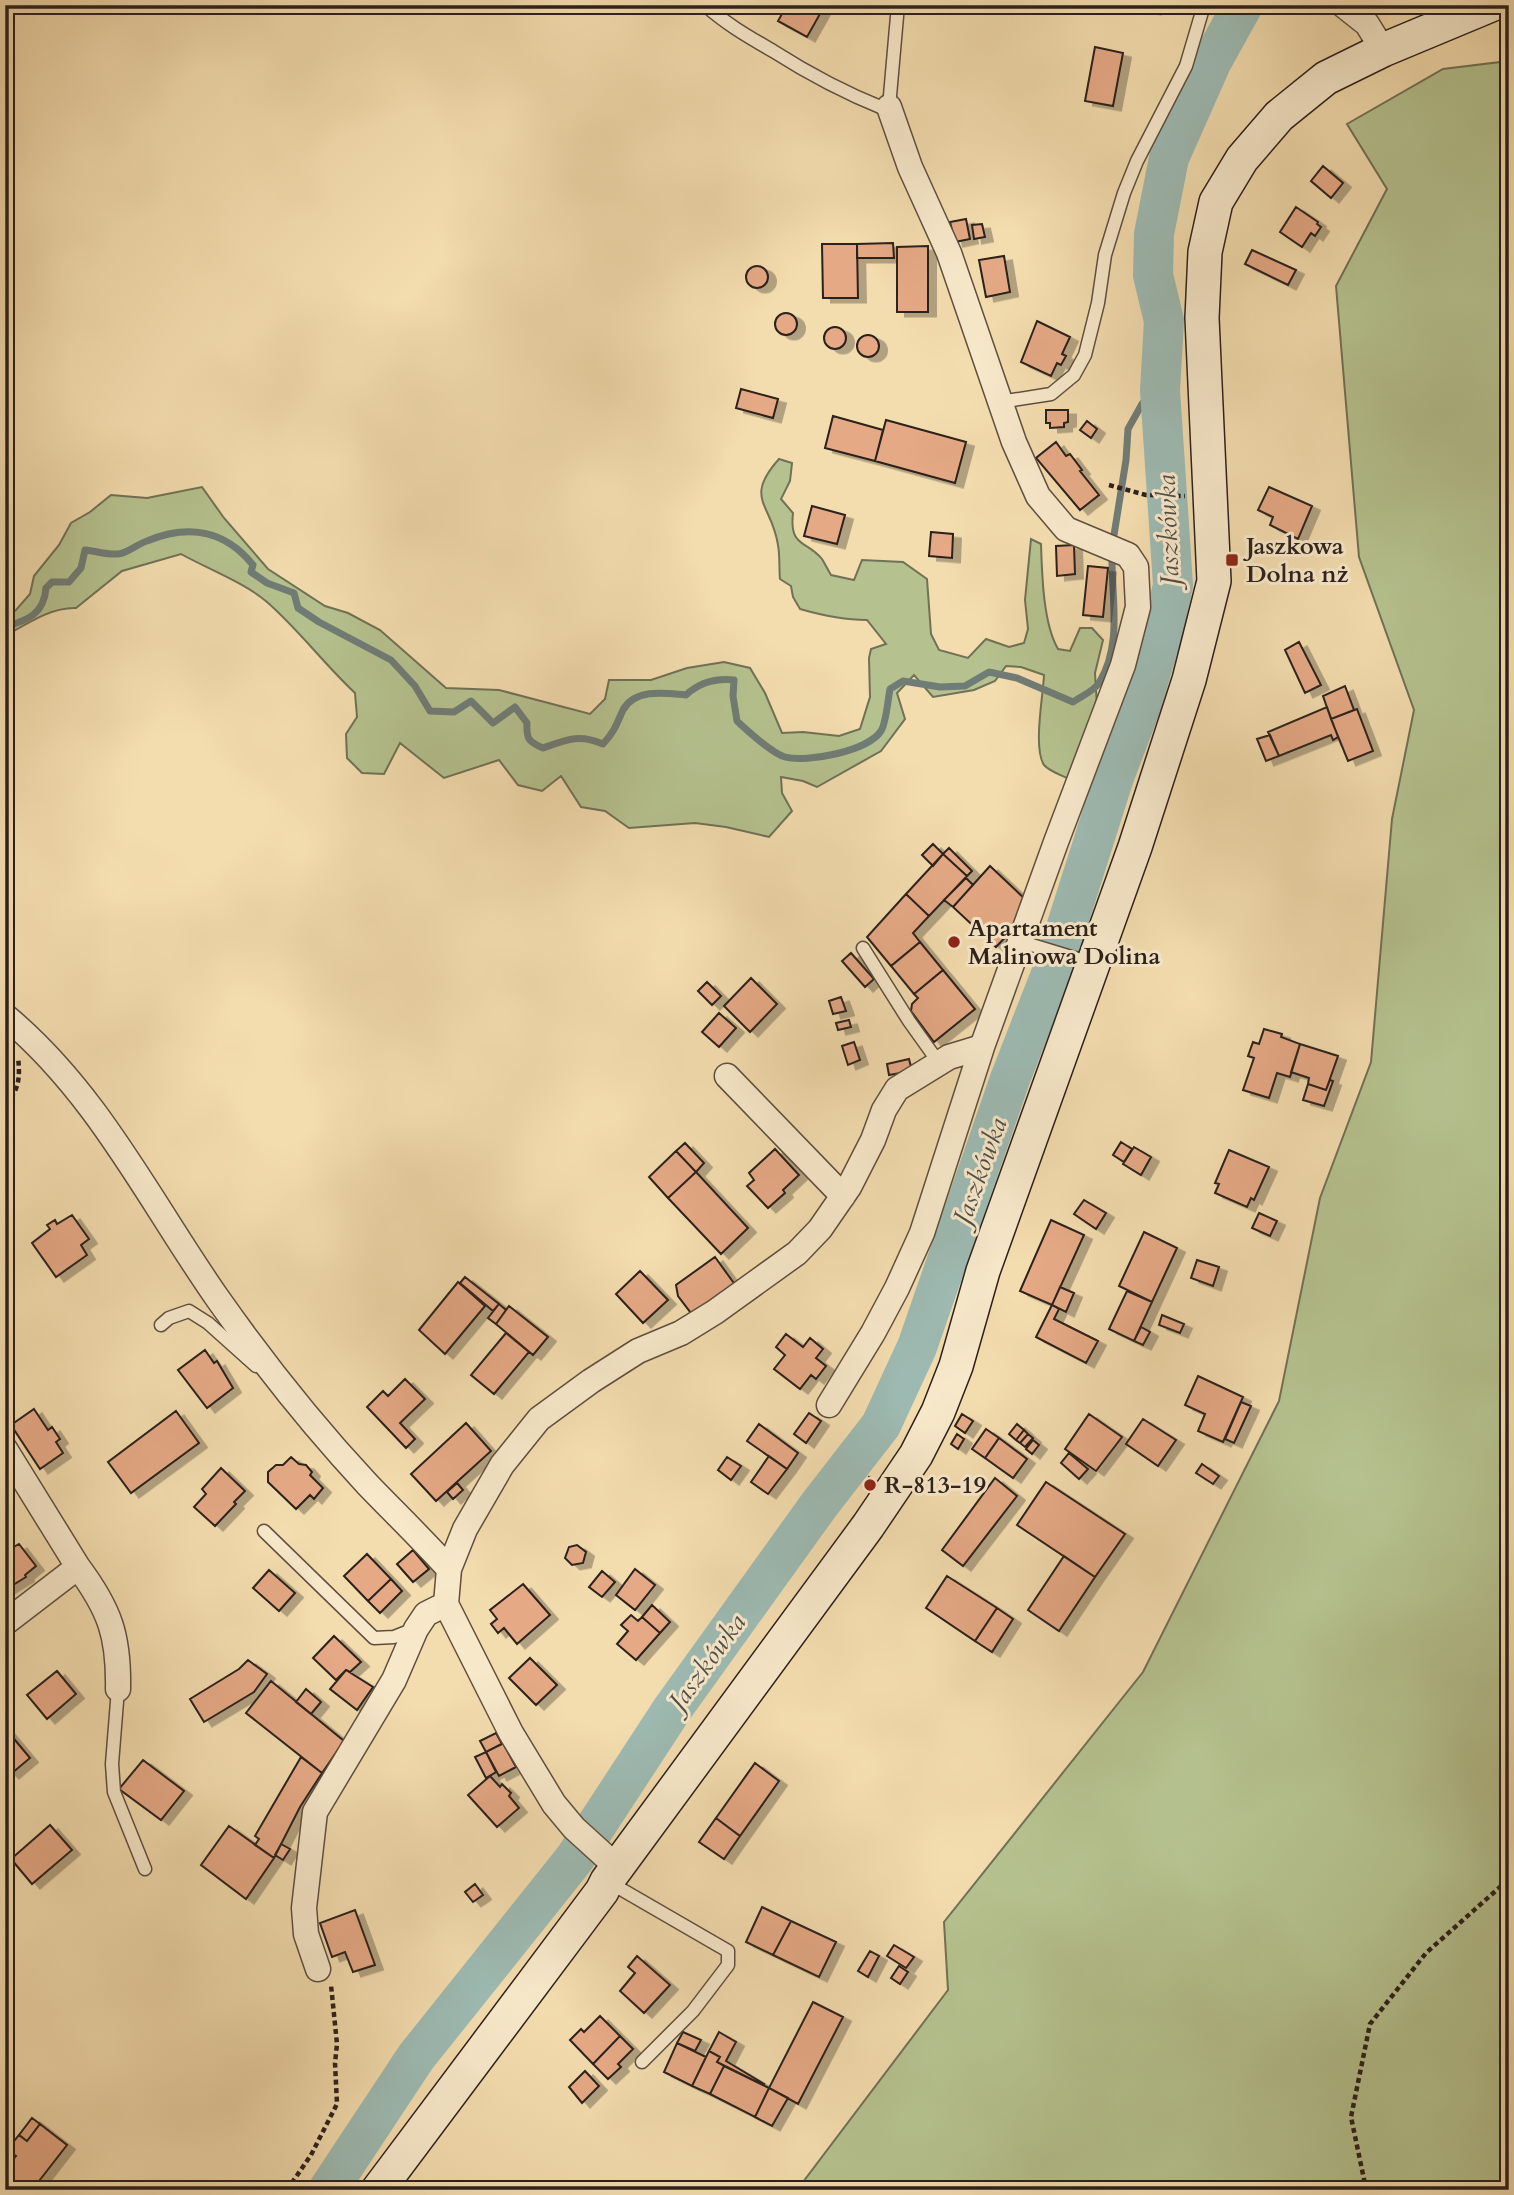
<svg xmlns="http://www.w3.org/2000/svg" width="1514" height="2195" viewBox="0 0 1514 2195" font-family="Cardo,serif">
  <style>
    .green { fill: #b5c28f; stroke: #707155; stroke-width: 2 }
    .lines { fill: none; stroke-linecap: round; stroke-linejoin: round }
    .stream { stroke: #707c76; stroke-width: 7 }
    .river { stroke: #9dbab2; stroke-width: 40 }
    .building { fill: #e5a985; stroke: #2c201b; stroke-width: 2; filter: url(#shadow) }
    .lane-casing { stroke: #5e4f40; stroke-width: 15 }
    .street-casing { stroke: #5e4f40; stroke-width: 27 }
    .secondary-casing { stroke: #2c201b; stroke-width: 36 }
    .path { stroke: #2c201b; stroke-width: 4.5; stroke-dasharray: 5 3.5; stroke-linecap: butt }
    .lane { stroke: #f7e8ca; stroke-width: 12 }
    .street { stroke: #f7e8ca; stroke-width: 24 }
    .secondary { stroke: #f7e8ca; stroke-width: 33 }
    .poi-dot { fill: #8f2418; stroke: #f7e8ca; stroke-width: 2.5 }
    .labels { text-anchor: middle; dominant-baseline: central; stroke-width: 6; stroke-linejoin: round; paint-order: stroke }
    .poi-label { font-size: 24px; font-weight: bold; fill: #2c201b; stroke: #f7e8ca; text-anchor: start }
    .water-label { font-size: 26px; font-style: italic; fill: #4e4e48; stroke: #f7e8ca }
  </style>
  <defs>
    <filter id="shadow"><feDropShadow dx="8" dy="4.5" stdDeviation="0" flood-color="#0004"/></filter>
  </defs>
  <rect width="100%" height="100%" fill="#f3dcae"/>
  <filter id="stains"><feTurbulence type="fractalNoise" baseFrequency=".00286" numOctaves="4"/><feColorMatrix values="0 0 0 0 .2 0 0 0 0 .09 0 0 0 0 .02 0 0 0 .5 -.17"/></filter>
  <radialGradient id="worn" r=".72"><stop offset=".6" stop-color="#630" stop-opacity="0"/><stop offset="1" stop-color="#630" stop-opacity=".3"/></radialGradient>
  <path class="green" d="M1509,61V2190H797L948,1990L944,1922L1143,1672L1279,1401L1320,1198L1371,1062L1392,819L1414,710L1359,557L1336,286L1387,189L1347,124L1443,69Z
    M779,459L792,463L790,481L781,499L793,513C789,548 807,540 822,559C825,564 828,570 831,575L854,580L862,560L903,562L927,579L931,634L939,650L968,658L986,639L1009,647L1024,643L1028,629L1025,600L1031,539L1041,544C1042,574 1043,623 1058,649L1070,651L1080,628H1092L1103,640L1095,673L1097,706L1069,779C1061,775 1049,771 1044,765C1033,748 1043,697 1044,675L1021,667L1006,666L995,681L974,690L933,697L914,675L897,693L905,719L881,751L817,787L803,781L781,777L782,793L792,811L769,837L726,827L695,823L629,828L605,811L581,807L561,776L542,791L518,785L499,760L444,778L400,743L384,774L362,773L347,758L346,734L357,717L355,693C324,664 299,630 267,602C245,583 208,569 181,554L122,571L76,608C51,607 27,624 5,636V617L16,610L30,594L34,576L59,545L71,523L90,512L111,495L147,498L202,487L224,518L268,569L325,606L348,613L380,630L446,688L499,690L590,714L605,699L609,680H651L687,668L724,662L750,668L765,693L782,733L803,732L839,736L860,729L870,697L869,658L871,649L886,644L867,620C846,620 821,615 800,609L793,597L791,586L780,579C779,568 780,556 778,545C772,504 743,499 779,459Z"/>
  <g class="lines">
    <path class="stream" d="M1114,535L1126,460L1128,429L1142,404L1160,381
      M5,627C28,620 44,614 46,588L52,582H69L81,568L85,550C96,551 107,555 118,554C127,554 137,544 147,541C188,524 225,530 253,565L251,572L267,583L294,593L298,608L319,622L391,660L415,686L430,711L454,712L471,701L493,723L515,707L527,723C526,739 529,742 543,748C568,739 579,734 603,744C615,731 616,725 623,710C635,688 666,693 686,695C700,682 715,678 734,680L733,696L737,721C748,731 771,753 785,757C807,763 868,751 881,731C886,724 888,699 890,689L903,681L940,687L965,686L989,672L1017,678L1073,702C1080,697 1094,691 1099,683C1122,646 1112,601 1112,560"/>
    <path class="river" d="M328,2190L416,2057L575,1858L671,1711L819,1505L881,1425L917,1347L1010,1079L1053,969L1114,777L1141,706L1164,627L1173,585L1160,390L1164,321L1153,275L1154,234L1169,158L1212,61L1243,5"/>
  </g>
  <path class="building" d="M787,5H825L807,37L778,21Z
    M1132,5H1154L1153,10Z
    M1095,47L1123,53L1113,106L1085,101Z
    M1323,166L1343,183L1331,198L1311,181Z
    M1296,207L1318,222L1317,224L1321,227L1315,236L1311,233L1302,247L1280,232Z
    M966,219L970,239L955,242L950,222Z
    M982,224L985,237L974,239L972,225Z
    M893,243L894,258H857V244Z
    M822,244H857L858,298H823Z
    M928,246V312H897V247Z
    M1252,250L1296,270L1288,285L1245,264Z
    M1004,256L1010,292L986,297L979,260Z
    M746 277a11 11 0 1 1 22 0a11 11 0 1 1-22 0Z
    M775 324a11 11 0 1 1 22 0a11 11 0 1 1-22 0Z
    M1037,321L1070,337L1062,354L1066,356L1061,365L1057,363L1051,376L1021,362Z
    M824 338a11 11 0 1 1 22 0a11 11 0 1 1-22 0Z
    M857 346a11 11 0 1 1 22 0a11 11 0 1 1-22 0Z
    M741,389L778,399L773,418L736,408Z
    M1046,410H1068V422L1064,423V427L1050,428V423H1046Z
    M833,416L883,430L875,461L825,448Z
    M886,420L966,442L955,483L875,461Z
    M1087,421L1097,429L1091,438L1080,430Z
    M1056,442L1066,456L1070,454L1082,470L1080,471L1099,495L1080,510L1036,458Z
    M1269,487L1312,506L1298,539L1270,525L1273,517L1258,510Z
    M812,506L845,515L837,544L804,536Z
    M931,532L953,534L952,558L929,556Z
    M1074,545L1075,574L1057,576L1056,546Z
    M1088,566L1108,568L1103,617L1083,615Z
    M1299,642L1321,685L1305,693L1285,650Z
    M1345,686L1354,710L1331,719L1323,696Z
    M1327,707L1338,737L1333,740L1331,735L1279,756L1268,732Z
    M1357,709L1373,751L1348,761L1331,719Z
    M1270,735L1279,756L1266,761L1257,739Z
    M933,844L943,854L933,866L922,855Z
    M949,848L972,871L967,876L943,854Z
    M943,854L967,876L929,916L906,894Z
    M990,866L1026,900L1016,926L996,947L953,907Z
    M966,878L973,885L953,907L944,900Z
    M906,894L929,916L913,933L920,942L891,966L867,937Z
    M920,942L943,970L914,994L891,966Z
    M851,953L874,979L865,987L842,961Z
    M943,970L975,1009L934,1042L911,1011L912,1004L918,998L914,994Z
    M751,978L777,1004L750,1032L724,1006Z
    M707,982L721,996L712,1005L698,991Z
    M841,997L846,1011L833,1014L829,1001Z
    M719,1013L736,1028L719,1047L702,1032Z
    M849,1020L851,1027L838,1030L836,1023Z
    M1264,1029L1282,1034L1281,1037L1300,1044L1290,1077L1277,1073L1269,1098L1243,1090L1254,1058L1248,1056L1253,1042L1259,1044Z
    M854,1042L860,1060L848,1065L842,1046Z
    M1300,1044L1338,1056L1326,1090L1308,1084L1309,1078L1291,1072Z
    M909,1059L912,1071L889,1075L887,1064Z
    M1330,1080L1333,1081L1324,1106L1303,1100L1308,1084L1326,1090Z
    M1121,1142L1132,1149L1124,1162L1113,1155Z
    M685,1143L704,1163L696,1172L676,1151Z
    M1134,1147L1151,1157L1141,1175L1123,1164Z
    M775,1149L799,1175L783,1190L785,1193L768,1208L747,1186L754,1180L749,1173Z
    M1229,1150L1269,1167L1254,1200L1251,1198L1247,1207L1215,1193L1219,1184L1215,1183Z
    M676,1151L696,1172L668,1198L649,1177Z
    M696,1172L748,1228L721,1254L668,1198Z
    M1084,1200L1106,1213L1096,1229L1074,1214Z
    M1259,1213L1277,1221L1270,1236L1252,1228Z
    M72,1215L89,1239L81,1245L87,1255L56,1277L32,1243L50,1229L47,1225L55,1220L57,1224Z
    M1051,1220L1084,1235L1052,1305L1020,1291Z
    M1144,1232L1177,1248L1152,1302L1119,1286Z
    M715,1257L736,1286L694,1317L678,1296L676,1285Z
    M1197,1260L1219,1267L1213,1286L1191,1278Z
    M640,1271L668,1300L643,1323L616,1294Z
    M465,1277L499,1304L493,1311L460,1283Z
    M458,1282L485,1306L445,1354L419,1330Z
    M1060,1287L1074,1293L1066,1312L1052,1305Z
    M1127,1291L1152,1302L1134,1341L1109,1329Z
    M499,1304L506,1310L496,1324L488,1318Z
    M1052,1305L1059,1309L1054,1319L1098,1341L1086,1363L1036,1337Z
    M509,1306L548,1337L533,1355L496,1324Z
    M1162,1315L1184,1324L1180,1333L1159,1325Z
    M1141,1327L1150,1332L1143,1345L1134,1341Z
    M506,1333L529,1352L494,1394L471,1375Z
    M786,1334L803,1347L810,1338L823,1349L816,1358L826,1366L816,1379L811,1375L800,1389L774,1369L785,1355L776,1347Z
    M205,1350L214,1363L217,1361L233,1388L207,1408L178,1370Z
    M1198,1376L1243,1397L1223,1442L1198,1431L1205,1414L1185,1405Z
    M405,1379L425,1399L400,1423L415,1439L406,1448L367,1407L383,1391L388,1396Z
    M1241,1402L1251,1406L1234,1443L1225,1439Z
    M34,1409L48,1430L52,1427L60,1439L56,1442L63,1453L40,1469L11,1425Z
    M176,1411L199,1443L131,1493L108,1462Z
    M809,1413L821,1421L806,1443L794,1434Z
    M962,1414L973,1421L965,1433L955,1426Z
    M1089,1414L1122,1437L1096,1471L1065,1449Z
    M1143,1419L1176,1440L1158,1466L1126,1444Z
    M466,1423L491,1451L436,1501L411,1474Z
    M759,1424L798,1453L787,1469L747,1441Z
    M1017,1424L1024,1430L1016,1440L1009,1434Z
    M986,1429L999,1438L985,1458L972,1449Z
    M1024,1430L1028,1434L1020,1443L1016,1440Z
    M957,1434L964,1439L958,1449L951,1444Z
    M1028,1434L1033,1438L1025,1447L1020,1443Z
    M999,1438L1027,1459L1013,1478L985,1458Z
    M1033,1440L1039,1445L1032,1454L1026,1449Z
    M1069,1453L1088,1469L1079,1479L1061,1463Z
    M769,1456L787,1469L768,1494L751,1482Z
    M291,1457L299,1464L306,1465L312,1472L310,1475L323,1488L314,1499L310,1495L296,1509L268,1482V1472L276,1465H283Z
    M727,1457L741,1466L731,1480L718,1470Z
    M1202,1464L1219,1476L1213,1484L1196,1473Z
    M221,1468L245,1491L234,1502L236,1504L215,1526L194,1507L206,1494L202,1489Z
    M869,1477L877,1483L870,1492L863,1486Z
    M995,1478L1017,1496L963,1566L942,1550Z
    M1046,1482L1125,1534L1095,1577L1017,1525Z
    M457,1483L463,1490L453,1499L447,1492Z
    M19,1544L36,1566L25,1575L26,1577L5,1590V1552Z
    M577,1545L586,1552L583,1563L572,1565L565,1558L569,1547Z
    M413,1550L429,1569L413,1582L397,1564Z
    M367,1554L391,1579L368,1601L344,1576Z
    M1064,1556L1095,1577L1059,1631L1028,1610Z
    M635,1569L655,1585L635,1610L616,1595Z
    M269,1570L295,1593L279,1611L253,1588Z
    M602,1571L615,1582L602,1597L589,1587Z
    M947,1576L997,1608L975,1641L926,1608Z
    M391,1579L402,1591L380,1613L368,1601Z
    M523,1584L550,1615L517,1644L504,1628L498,1633L491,1624L497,1619L490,1610Z
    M652,1605L670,1622L660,1633L642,1617Z
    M997,1608L1013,1619L992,1652L975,1641Z
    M631,1615L638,1621L642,1617L660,1633L636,1660L617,1644L628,1631L621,1625Z
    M334,1636L361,1662L350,1672L346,1670L336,1680L313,1658Z
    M530,1658L557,1685L536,1705L509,1678Z
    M248,1660L267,1674L254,1692L204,1722L190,1699L239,1669Z
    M346,1670L373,1687L357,1710L330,1689Z
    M57,1671L76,1694L47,1719L27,1695Z
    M271,1681L344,1741L322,1773L246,1713Z
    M306,1689L321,1702L311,1714L296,1702Z
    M5,1728L30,1758L11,1774L5,1768Z
    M496,1733L502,1744L486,1752L480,1741Z
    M503,1743L516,1767L499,1776L486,1752Z
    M486,1752L496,1772L486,1778L475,1757Z
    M301,1757L322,1773L300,1807L274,1858L255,1845L259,1839L255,1836Z
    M143,1760L184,1791L161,1820L119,1789Z
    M755,1763L779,1781L740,1836L716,1818Z
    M490,1776L500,1787L502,1784L511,1793L509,1796L519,1808L497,1827L468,1795Z
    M716,1818L740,1836L724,1859L699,1842Z
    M50,1825L72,1850L32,1884L11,1859Z
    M229,1826L274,1858L246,1899L201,1865Z
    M281,1844L290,1849L283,1860L275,1855Z
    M475,1884L483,1895L473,1902L465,1892Z
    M762,1907L791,1921L773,1955L746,1942Z
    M355,1910L375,1965L353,1972L345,1952L332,1957L320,1923Z
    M791,1921L836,1942L819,1977L773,1955Z
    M894,1945L914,1957L906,1968L887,1956Z
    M870,1951L879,1956L868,1977L858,1971Z
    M637,1956L670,1985L644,2013L620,1991L635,1973L628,1967Z
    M899,1966L908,1972L900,1984L891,1978Z
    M813,2002L843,2017L798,2104L769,2088Z
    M600,2016L620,2036L593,2064L570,2040L581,2029L584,2032Z
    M683,2032L701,2040L695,2051L677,2043Z
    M719,2032L736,2042L726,2061L764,2084L763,2085L717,2062L720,2057L709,2051Z
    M620,2036L633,2049L618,2064L621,2067L608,2079L593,2064Z
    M677,2043L706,2057L692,2086L664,2072Z
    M709,2051L720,2057L717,2062L724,2066L710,2094L692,2086Z
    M724,2066L769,2088L755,2117L710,2094Z
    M585,2071L599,2086L582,2103L569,2087Z
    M769,2088L788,2098L772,2126L755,2117Z
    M32,2118L40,2124L27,2141L19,2135Z
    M40,2124L67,2145L32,2190H14L5,2183V2169L16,2156L7,2150L19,2135L27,2141Z"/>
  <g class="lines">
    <defs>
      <path id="lane" d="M705,5C726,24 749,37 773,51C809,74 845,93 885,109L889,107L898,5
        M1000,402L1051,394L1074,375L1085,355L1098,303L1105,255L1124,193L1137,161L1186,66L1204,5
        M1022,942L1091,963
        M863,948L909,1021L939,1063
        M161,1325L169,1318L189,1311L208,1323L256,1366
        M264,1531L374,1638L394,1637L414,1629
        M118,1689L112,1764L114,1792L145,1869
        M607,1881L728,1951V1965L693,2011L642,2062"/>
      <path id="street" d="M1343,5L1367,24L1383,50
        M5,1016C98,1093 150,1202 218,1299C263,1363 314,1427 368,1485C395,1513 423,1540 449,1569L446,1604L511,1733L554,1804L574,1828L618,1868
        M727,1076L843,1196
        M829,1405L873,1333L897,1288L922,1233L982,1047L1056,842L1123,665L1138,607L1136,567L1128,555L1066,529L1038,496L1014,442L949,253L910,167L889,107
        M5,1449L78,1567L5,1623
        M78,1567C110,1610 119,1636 118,1689
        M449,1569L465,1529L502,1465L539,1419L591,1381L638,1351L681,1333L715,1312L797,1253L820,1229L849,1187L873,1140L884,1110L897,1089L949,1057L982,1047
        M318,1969L306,1934L304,1908L315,1812L394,1680L416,1629L426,1614L446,1604"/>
      <path id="secondary" d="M378,2190L602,1891L607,1881L868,1526L916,1455L938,1412L956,1366L983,1271L1135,847L1189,680L1214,581L1202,318L1205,252L1216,202L1242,159L1279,116L1326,78L1383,50L1491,5"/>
    </defs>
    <use href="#lane" class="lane-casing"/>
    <use href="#street" class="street-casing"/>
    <use href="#secondary" class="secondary-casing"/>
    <path class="path" d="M1109,485L1146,495L1185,496
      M5,1104C20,1090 20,1076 18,1057
      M287,2190L311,2155L337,2104L335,2063L337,2044L331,1985
      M1369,2190L1365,2184L1351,2117L1370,2024L1426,1953L1509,1879"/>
    <use href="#lane" class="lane"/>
    <use href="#street" class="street"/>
    <use href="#secondary" class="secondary"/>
  </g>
  <g class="poi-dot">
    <rect x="1225" y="553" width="14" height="14" rx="3.5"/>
    <circle cx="954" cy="942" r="7"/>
    <circle cx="870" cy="1485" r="7"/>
  </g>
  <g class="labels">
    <g class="poi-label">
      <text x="1246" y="546">Jaszkowa<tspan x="1246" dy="28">Dolna nż</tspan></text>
      <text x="968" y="928">Apartament<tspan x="968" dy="28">Malinowa Dolina</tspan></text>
      <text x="884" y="1485">R-813-19</text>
    </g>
    <g class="water-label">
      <text transform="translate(1168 530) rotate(-92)">Jaszkówka</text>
      <text transform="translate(980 1171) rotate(-70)">Jaszkówka</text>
      <text transform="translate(707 1662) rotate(-54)">Jaszkówka</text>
    </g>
  </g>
  <rect width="1514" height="2195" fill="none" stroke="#f3dcae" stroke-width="28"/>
  <rect x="7" y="7" width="1500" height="2181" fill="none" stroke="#2c201b" stroke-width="3.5"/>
  <rect x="14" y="14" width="1486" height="2167" fill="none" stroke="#2c201b" stroke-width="2"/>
  <rect width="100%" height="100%" filter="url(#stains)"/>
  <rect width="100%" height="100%" fill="url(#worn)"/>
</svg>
